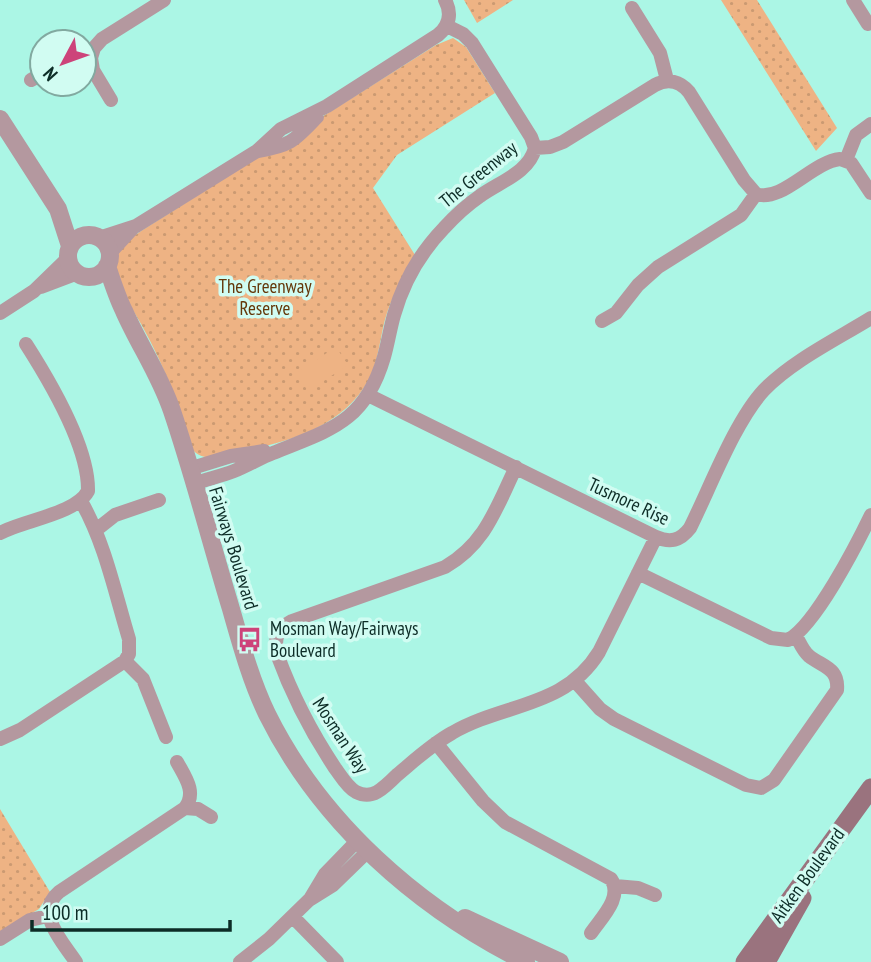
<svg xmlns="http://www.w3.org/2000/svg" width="871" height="962" viewBox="0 0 871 962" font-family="'PT Sans Narrow',sans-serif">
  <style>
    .grass { fill: url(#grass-dots) }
    .garden { fill: #eeb384 }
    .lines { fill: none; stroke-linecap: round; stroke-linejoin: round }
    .minor { stroke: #b4989f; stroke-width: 14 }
    .tertiary { stroke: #b4989f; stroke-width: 18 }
    .secondary { stroke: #9a737e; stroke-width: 19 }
    .labels { text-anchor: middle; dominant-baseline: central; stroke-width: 7; stroke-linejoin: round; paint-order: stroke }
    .street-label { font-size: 19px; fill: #0c2c26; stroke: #d1fcf2 }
    .park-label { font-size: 19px; fill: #643709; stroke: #d1fcf2 }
    .poi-label { font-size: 19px; fill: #0c2c26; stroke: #d1fcf2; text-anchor: start }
  </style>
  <defs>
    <pattern id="grass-dots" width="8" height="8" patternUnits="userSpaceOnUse" patternTransform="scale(1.75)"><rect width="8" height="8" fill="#eeb384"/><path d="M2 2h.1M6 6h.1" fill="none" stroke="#cb9a72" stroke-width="1.8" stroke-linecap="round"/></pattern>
  </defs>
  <rect width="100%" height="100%" fill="#abf6e5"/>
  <path class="grass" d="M464,0H513L477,23Z
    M721,0H757L837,128L816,151Z
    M453,38L466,47L495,93L397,155L373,188L415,255C405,274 394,292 387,313C381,331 380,351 373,370C352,423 294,441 243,451C226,454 205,464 193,450C177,399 159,352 131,307C124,295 111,271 114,257C117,246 132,238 141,231L436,45Z
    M0,809L50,892L39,909L0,932Z"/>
  <path class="garden" d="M336,347L348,365L308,391L296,373Z"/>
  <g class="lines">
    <path class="minor" d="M853,0L868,24
      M632,8L660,53L667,80
      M31,80L42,74
      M111,100L93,70L91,58L94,48L102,39L164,0
      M535,148L550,147L563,142L655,85C668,78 680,81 689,92L744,180L756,194C782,203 812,162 840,159L851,163L871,193
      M258,151C291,146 295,140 317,117
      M846,160L856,135L871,124
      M99,238L136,226L257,151L281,129L327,106L438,35C450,25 452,13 445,0
      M109,254L132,229
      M41,287L78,273
      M0,313L34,291L68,258
      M602,321L616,313L638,285L658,267L741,215L756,194
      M368,395L656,537C670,543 680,541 690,528C710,488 735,421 764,390C792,361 837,339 871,318
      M516,467C496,508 486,543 445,567L292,621C277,629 274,638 277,654C292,695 311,732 335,768C341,776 347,787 356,792C362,795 370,796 377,792C384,788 391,781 397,775C415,760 432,744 452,733C503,703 565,708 599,652L656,537
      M189,469L231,456L264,451
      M193,484C207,479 221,476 234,471C247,466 260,458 273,453C329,430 365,423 384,357C388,343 390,329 394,315C403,283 421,252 444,228C455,216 467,205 480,196C499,182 529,173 535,148L531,137L472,43L463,34L447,26
      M96,530L115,515L159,500
      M0,533C24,520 76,514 88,491C89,447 49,380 26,344
      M638,573L771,638L788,640C815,626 857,544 871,515
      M125,661L143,679L166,737
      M575,681L600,709L614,719L746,785L761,788L774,780L837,690C839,668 823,667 809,656C803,651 800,643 796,636
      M0,739L20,730L125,661L129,654V639C115,593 105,543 81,501
      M436,743L483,801L505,822L611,879C623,897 602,917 591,933
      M185,808L198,809L211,817
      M615,886L638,888L655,895
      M310,899L325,874L357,841
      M293,917L337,962
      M0,939L30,920L48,916
      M76,962C63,942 34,913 59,892L185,808C197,792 185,777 177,762
      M240,962L269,939L309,900L333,885L368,851"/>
    <path class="tertiary" d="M0,119L58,209L70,246
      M68 256a21 21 0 1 1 42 0a21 21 0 1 1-42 0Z
      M107,266C112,281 117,297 124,311C139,345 160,375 172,411C194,476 211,543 231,609C241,644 251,681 267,714C321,823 418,908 526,962
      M465,918L560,962"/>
    <path class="secondary" d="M745,962L871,788
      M766,962L802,898"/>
  </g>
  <defs>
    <symbol id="bus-bare" viewBox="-9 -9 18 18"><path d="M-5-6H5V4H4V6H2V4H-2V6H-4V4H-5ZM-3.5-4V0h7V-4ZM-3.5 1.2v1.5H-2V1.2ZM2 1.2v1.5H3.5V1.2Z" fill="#cd437a" stroke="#d1fcf2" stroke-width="2.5" paint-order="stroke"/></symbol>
  </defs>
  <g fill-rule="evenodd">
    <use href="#bus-bare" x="232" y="622" width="35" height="35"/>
  </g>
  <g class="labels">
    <g class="street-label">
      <text transform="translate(478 174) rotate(-39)">The Greenway</text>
      <text transform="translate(629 501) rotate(25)">Tusmore Rise</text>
      <text transform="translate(234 548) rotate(73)">Fairways Boulevard</text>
      <text transform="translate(341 735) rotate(57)">Mosman Way</text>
      <text transform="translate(807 875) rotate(-54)">Aitken Boulevard</text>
    </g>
    <g class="park-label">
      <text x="265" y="286">The Greenway<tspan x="265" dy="22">Reserve</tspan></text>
    </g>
    <g class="poi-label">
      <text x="270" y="628">Mosman Way/Fairways<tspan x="270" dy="22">Boulevard</tspan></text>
    </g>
  </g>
  <g transform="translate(63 63) rotate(229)"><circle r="33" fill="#d1fcf2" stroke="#82a9a0" stroke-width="2"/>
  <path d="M0-5L12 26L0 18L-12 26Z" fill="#cd437a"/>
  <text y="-10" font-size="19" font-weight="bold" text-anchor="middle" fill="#0c2c26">N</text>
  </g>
  <path d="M32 920v10h198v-10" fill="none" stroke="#0c2c26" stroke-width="3.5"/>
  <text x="42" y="920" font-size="21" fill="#0c2c26" stroke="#d1fcf2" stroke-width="5" paint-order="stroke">100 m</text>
</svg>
